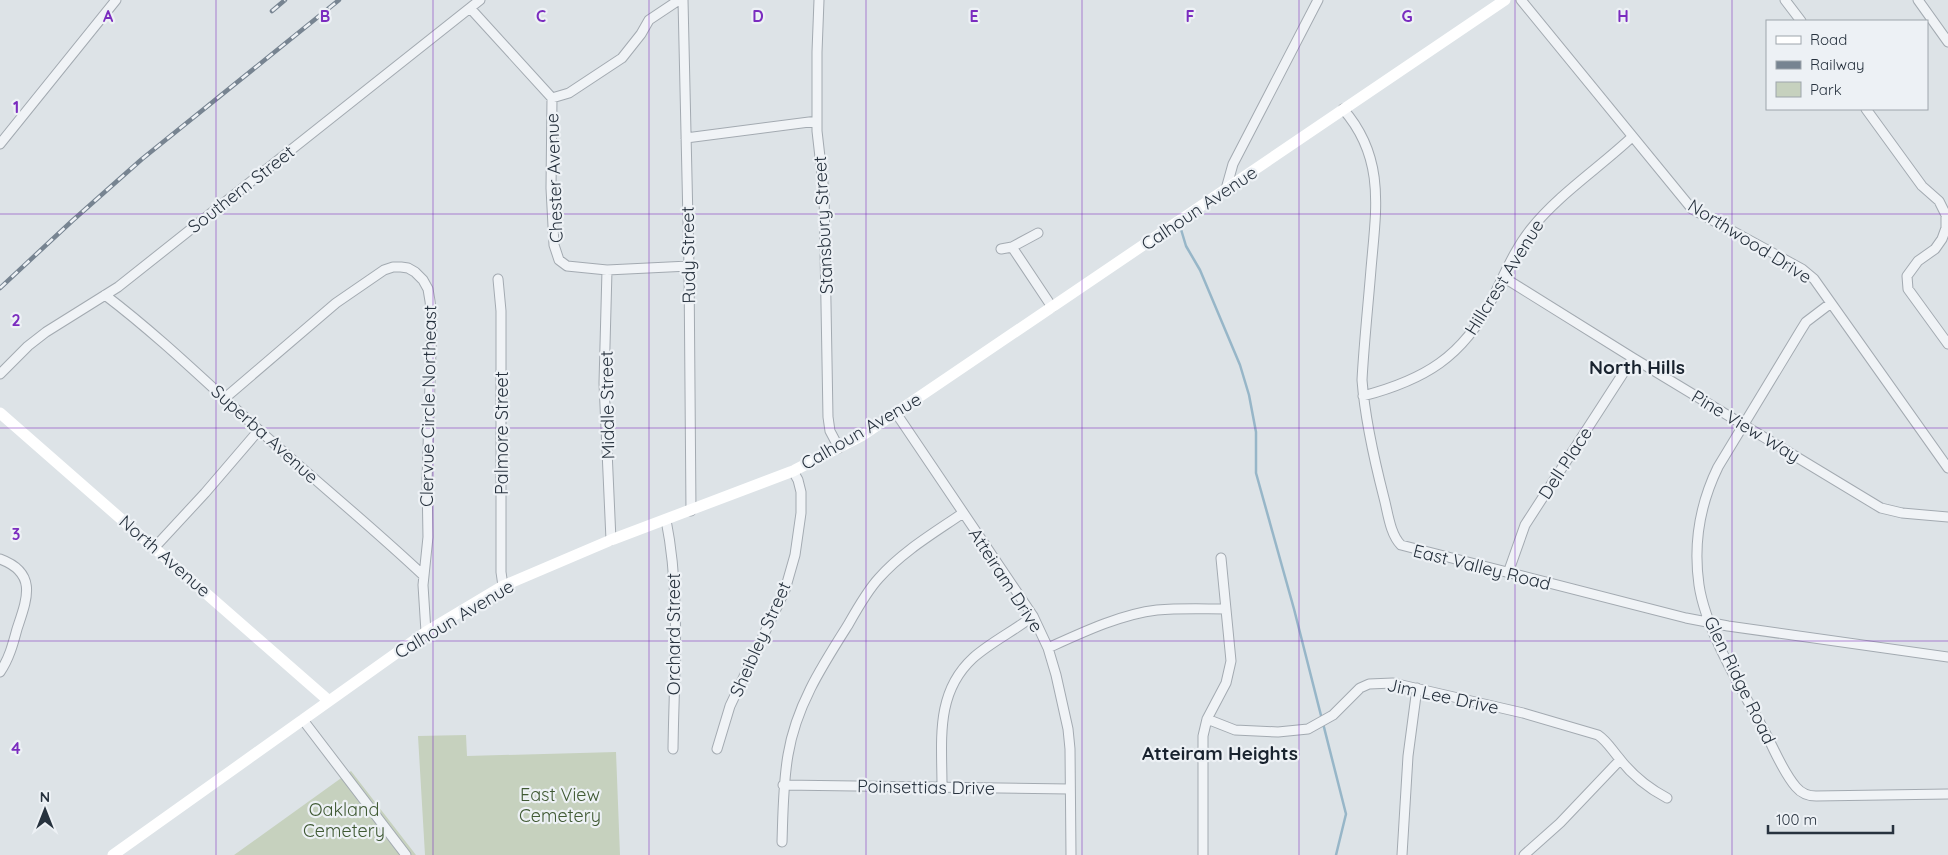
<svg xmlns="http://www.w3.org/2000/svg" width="1948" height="855" viewBox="0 0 1948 855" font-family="Quicksand,sans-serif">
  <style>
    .green { fill: #c6d1be }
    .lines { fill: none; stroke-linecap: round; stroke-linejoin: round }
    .stream { stroke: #97b6c8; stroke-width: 2.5 }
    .street-casing { stroke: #a3aab1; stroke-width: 11 }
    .street { stroke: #f0f3f6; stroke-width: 9 }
    .secondary { stroke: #fff; stroke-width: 11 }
    .rail-casing { stroke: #778491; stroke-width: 4.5 }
    .rail { stroke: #edf1f5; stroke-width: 2.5; stroke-dasharray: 8; stroke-linecap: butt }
    .grid { fill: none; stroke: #7b2cbf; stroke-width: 1; stroke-opacity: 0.55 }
    .labels { text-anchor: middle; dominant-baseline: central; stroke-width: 4.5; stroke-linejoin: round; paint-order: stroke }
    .street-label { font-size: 18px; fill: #27323e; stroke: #edf1f5 }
    .park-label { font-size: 18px; fill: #405a34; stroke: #edf1f5 }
    .neighbourhood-label { font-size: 19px; font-weight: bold; fill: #19232f; stroke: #edf1f5 }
    .grid-label { font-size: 16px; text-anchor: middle; font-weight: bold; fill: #7b2cbf; stroke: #edf1f5; stroke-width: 4.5; stroke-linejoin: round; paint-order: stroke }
  </style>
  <rect width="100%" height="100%" fill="#dde3e7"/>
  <path class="green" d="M466,735L467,756L616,752L620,855H425L418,736Z
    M351,771L416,855H234Z"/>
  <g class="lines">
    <path class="stream" d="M1180,226L1186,246L1200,270L1240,365L1249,395L1256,432V473L1294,609L1346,814L1336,855"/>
    <defs>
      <path id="street" d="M683,0L689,266L691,511
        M819,0L817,52V131L824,192L828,417L830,431L839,448
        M1521,0L1692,209L1802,269L1814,279L1948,468
        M1785,0L1801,21
        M1918,0L1948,42
        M470,8L552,98L551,188L554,245L559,260L567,266L607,270L689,266
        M552,98L569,93L622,58L641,34L649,20L679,0
        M1343,109C1386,158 1376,210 1371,269C1368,306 1364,343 1362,380C1365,420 1374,459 1384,498C1388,513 1390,534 1401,545L1686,618L1728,626L1948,657
        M1866,109L1922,186L1939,201L1946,215V228L1942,239L1935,249L1918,261L1907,276L1908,289L1948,344
        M686,138L817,121
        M0,144L116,0
        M1226,189L1233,164L1318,0
        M1012,247L1052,307
        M1001,249L1012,247L1038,233
        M607,270L604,383L611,540
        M1503,277L1633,358L1881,508L1902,513L1948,517
        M498,279L501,311V572L503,586
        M105,295C159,336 208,384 259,430C313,479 370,525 424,576
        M1831,303L1806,322L1801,330L1718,467C1700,504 1693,543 1699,585C1706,632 1743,691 1766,734C1775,751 1783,772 1796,787C1801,793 1807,796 1816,796L1948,794
        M0,374L28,346L46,332L118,287L480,0
        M1363,396C1424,380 1463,357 1492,299C1504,276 1514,250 1531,229C1559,194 1599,168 1632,137
        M225,398L336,303L384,270L393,267H401L408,268L415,272L423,280L428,289L430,301L432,319L427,480L428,537L423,585L426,632
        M896,413L1033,616L1048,648L1056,675L1068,729L1070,749L1071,855
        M666,520C681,594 674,673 673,749
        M155,547L205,493L259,430
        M0,559C38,573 27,599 17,629C13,644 9,659 0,672
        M1508,573L1525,525L1633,358
        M1048,648C1081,633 1121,614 1157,610C1180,608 1203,609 1226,609
        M1207,719L1235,730L1278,732L1308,729L1333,715L1360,688L1369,684L1393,683L1523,713L1598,735C1607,741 1612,750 1619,758C1632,775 1648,788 1667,798
        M303,720L406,855
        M717,749L730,706L785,590L795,555L801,513V492L798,480L793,471
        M783,785L1069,789
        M942,787C942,740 935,693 973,658C991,642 1014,631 1033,616
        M782,842C783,813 783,784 788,755C796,706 822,666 848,625C857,609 867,591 879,578C903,551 934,533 963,513
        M1203,855V736L1207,719L1226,683L1231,661L1221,558
        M1402,855L1408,756L1417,688
        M1524,855L1560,823L1620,760"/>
    </defs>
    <use href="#street" class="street-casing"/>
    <use href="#street" class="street"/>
    <path class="secondary" d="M0,413L329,701
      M113,855L426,632L503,586L611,540L793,471L863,435L1505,0"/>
    <defs>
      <path id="rail" d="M272,11L285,0
        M0,288L72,221L142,159L339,0"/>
    </defs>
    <use href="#rail" class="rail-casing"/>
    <use href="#rail" class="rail"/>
  </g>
  <path class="grid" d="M216,0V855M433,0V855M649,0V855M866,0V855M1082,0V855M1299,0V855M1515,0V855M1732,0V855M0,214H1948M0,428H1948M0,641H1948"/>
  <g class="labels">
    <g class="street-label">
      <text transform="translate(554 178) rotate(-92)">Chester Avenue</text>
      <text transform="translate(241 189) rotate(-38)">Southern Street</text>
      <text transform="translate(1199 208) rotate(-34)">Calhoun Avenue</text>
      <text transform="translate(823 225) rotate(-93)">Stansbury Street</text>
      <text transform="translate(1750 241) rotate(32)">Northwood Drive</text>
      <text transform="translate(688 255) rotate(-91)">Rudy Street</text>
      <text transform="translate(1504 277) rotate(-58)">Hillcrest Avenue</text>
      <text transform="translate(607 405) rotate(-91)">Middle Street</text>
      <text transform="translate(428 406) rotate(-89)">Clervue Circle Northeast</text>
      <text transform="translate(1746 426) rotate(31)">Pine View Way</text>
      <text transform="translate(861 431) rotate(-30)">Calhoun Avenue</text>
      <text transform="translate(501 433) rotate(-90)">Palmore Street</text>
      <text transform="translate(265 434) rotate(42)">Superba Avenue</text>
      <text transform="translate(1565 463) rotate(-57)">Dell Place</text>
      <text transform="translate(165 556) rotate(41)">North Avenue</text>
      <text transform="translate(1482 567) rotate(14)">East Valley Road</text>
      <text transform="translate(1006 580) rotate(57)">Atteiram Drive</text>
      <text transform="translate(454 619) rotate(-31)">Calhoun Avenue</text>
      <text transform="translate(673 634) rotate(-90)">Orchard Street</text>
      <text transform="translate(760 639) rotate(-66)">Sheibley Street</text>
      <text transform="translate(1740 680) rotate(64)">Glen Ridge Road</text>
      <text transform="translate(1443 696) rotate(12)">Jim Lee Drive</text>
      <text transform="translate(926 787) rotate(1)">Poinsettias Drive</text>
    </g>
    <g class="park-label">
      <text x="560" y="794">East View<tspan x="560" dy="21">Cemetery</tspan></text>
      <text x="344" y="809">Oakland<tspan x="344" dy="21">Cemetery</tspan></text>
    </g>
    <g class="neighbourhood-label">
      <text x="1637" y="367">North Hills</text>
      <text x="1220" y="753">Atteiram Heights</text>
    </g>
  </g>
  <g class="grid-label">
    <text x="108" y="22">A</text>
    <text x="325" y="22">B</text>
    <text x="541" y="22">C</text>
    <text x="758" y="22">D</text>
    <text x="974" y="22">E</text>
    <text x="1190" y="22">F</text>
    <text x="1407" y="22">G</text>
    <text x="1623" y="22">H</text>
    <text x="16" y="113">1</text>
    <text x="16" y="326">2</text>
    <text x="16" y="540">3</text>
    <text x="16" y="754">4</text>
  </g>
  <rect x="1766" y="20" width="162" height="90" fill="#edf1f5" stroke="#9ea5ac"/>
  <rect x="1776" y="36" width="25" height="8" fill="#ffffff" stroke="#9ea5ac"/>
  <text x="1810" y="45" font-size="15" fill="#27323e">Road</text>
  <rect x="1776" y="61" width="25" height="8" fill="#778491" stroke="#9ea5ac"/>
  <text x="1810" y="70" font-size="15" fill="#27323e">Railway</text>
  <rect x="1776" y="82" width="25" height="15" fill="#c6d1be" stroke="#9ea5ac"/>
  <text x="1810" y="95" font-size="15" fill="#27323e">Park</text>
  <g transform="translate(45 810)" stroke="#edf1f5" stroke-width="4" paint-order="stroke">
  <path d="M0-4L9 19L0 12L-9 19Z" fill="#27323e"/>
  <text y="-8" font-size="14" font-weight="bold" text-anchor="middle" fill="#27323e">N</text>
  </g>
  <path d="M1768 825v8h125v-8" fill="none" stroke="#27323e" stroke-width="2.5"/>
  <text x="1776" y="825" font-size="15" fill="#27323e" stroke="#edf1f5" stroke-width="4" paint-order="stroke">100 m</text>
</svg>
